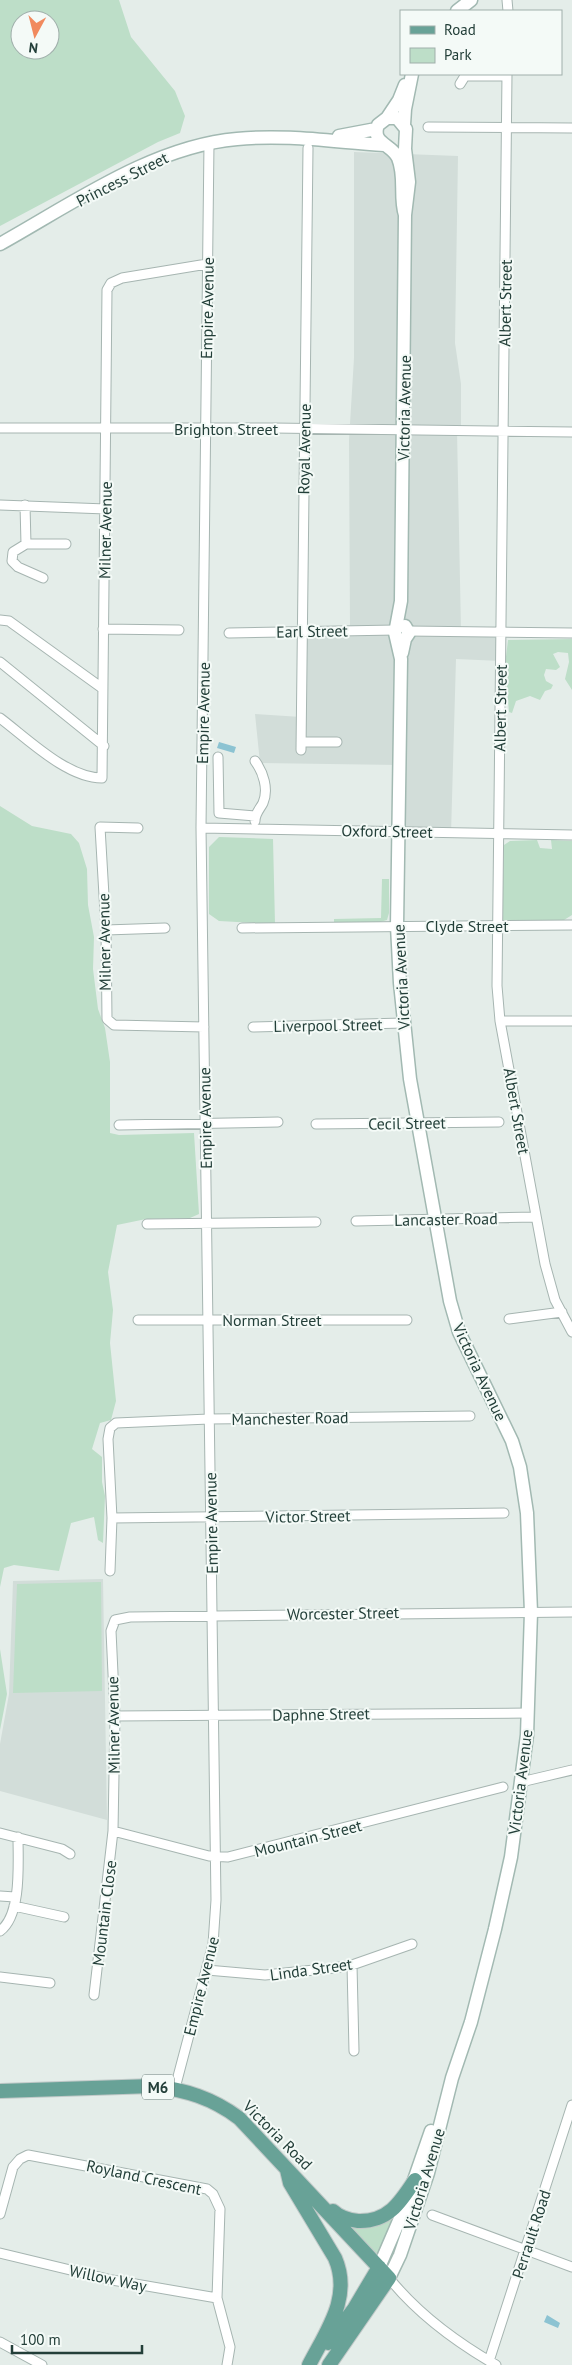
<svg xmlns="http://www.w3.org/2000/svg" width="572" height="2365" viewBox="0 0 572 2365" font-family="'PT Sans',sans-serif">
  <style>
    .built { fill: #d2ddd9 }
    .green { fill: #bddec8; fill-rule: evenodd }
    .water { fill: #8cc3d2 }
    .lines { fill: none; stroke-linecap: round; stroke-linejoin: round }
    .street-casing { stroke: #a6b5b1; stroke-width: 11 }
    .secondary-casing { stroke: #a2b9b2; stroke-width: 15 }
    .primary-casing { stroke: #c1c9c8; stroke-width: 16 }
    .street { stroke: #fff; stroke-width: 9 }
    .secondary { stroke: #fff; stroke-width: 12 }
    .primary { stroke: #68a297; stroke-width: 14 }
    .labels { text-anchor: middle; dominant-baseline: central; stroke-width: 4; stroke-linejoin: round; paint-order: stroke }
    .shield { fill: #f4faf7; stroke: #627772; stroke-width: 1 }
    .shield-label { font-size: 15px; font-weight: bold; fill: #233f39 }
    .street-label { font-size: 16px; fill: #233f39; stroke: #f4faf7 }
  </style>
  <rect width="100%" height="100%" fill="#e4ede9"/>
  <path class="built" d="M354,152L458,156L455,343L461,384V427L457,431L461,631L501,633V661L456,659L451,834L399,831V765L260,763L255,714L301,717L305,629H350L349,440L354,358Z
    M103,1579L107,1820L0,1791V1744L9,1694L13,1581Z"/>
  <path class="green" d="M0,0H119L131,37L175,91L185,116L180,133L158,142L0,226ZM20,20H50V50H20Z
    M572,639V690L565,679L569,662L568,653L558,652L553,654L560,667L556,670L546,669L544,675L546,681L553,685L551,689L545,691L540,700L530,696L516,701L512,713L509,712L505,665L508,640Z
    M0,806L32,826L71,834L79,843L87,869L88,905L94,937L93,969L98,1009L105,1028L110,1062V1133L119,1135L194,1133L199,1214L190,1218L146,1219L117,1225L108,1272L113,1310L110,1343L116,1401L111,1420L100,1423L92,1449L102,1457V1482L105,1496L103,1543L98,1540L94,1517L71,1523L59,1571L14,1565L4,1568L0,1587Z
    M219,837L273,839L275,924L219,921L209,914V847Z
    M537,840L540,848L552,849L551,840L572,841V915L564,920H502L504,845L510,841Z
    M382,879H389V913L387,920L380,922L334,923V919L381,918Z
    M101,1582L102,1691L13,1693L17,1584Z
    M0,1649L7,1694L0,1730Z
    M397,2213L379,2256L344,2223C365,2226 381,2229 397,2213Z"/>
  <path class="water" d="M219,742L236,747L234,753L217,748Z
    M547,2315L560,2323L558,2328L544,2322Z"/>
  <g class="lines">
    <defs>
      <path id="street" d="M507,0L508,11
        M507,74L497,986L500,1021L545,1264L555,1300L572,1332
        M460,84L465,76H507
        M428,127L572,128
        M0,428H273L572,432
        M0,505L106,509
        M25,505L26,544L13,552L12,561L18,567L43,578
        M26,544H66
        M0,620L9,621L102,688
        M103,629L179,630
        M408,631L572,633
        M229,633L396,630
        M0,662L104,746
        M0,718C28,739 67,778 102,778L107,290L111,283L122,278L207,264
        M301,742H337
        M301,750L308,148
        M218,757L219,813L255,816
        M255,761C263,772 269,789 263,803C260,809 255,813 255,821
        M138,828L100,827L106,930L107,1019L114,1025L204,1027
        M201,828L572,835
        M242,928L572,925
        M106,930L165,928
        M500,1021H572
        M253,1027L403,1023
        M316,1124L499,1122
        M119,1125L278,1122
        M356,1221L536,1217
        M147,1224L316,1222
        M509,1319L562,1312
        M138,1320H407
        M112,1518L504,1513
        M110,1571L112,1518L108,1439L110,1428L116,1423L209,1419L470,1416
        M115,1716L528,1713
        M521,1782L572,1770
        M113,1831L209,1856L228,1857L503,1787
        M0,1833L62,1849L70,1854
        M0,1896L15,1897
        M14,1906L64,1917
        M0,1931C22,1915 18,1862 18,1837
        M352,1965L354,2051
        M207,1970L265,1975L334,1968L352,1965L412,1944
        M0,1977L50,1983
        M94,1995L113,1831L115,1716L111,1631L115,1620L130,1617L572,1612
        M175,2088L213,1944L216,1900L201,828L209,143
        M0,2214L13,2167L20,2159L28,2155L207,2189L213,2194L220,2209L217,2298L230,2347L227,2365
        M432,2215L572,2267
        M0,2253L112,2280L217,2298
        M389,2278C418,2314 456,2342 496,2365
        M0,2342L42,2365
        M489,2361L572,2105"/>
      <path id="secondary" d="M457,11L471,0
        M387,118L399,100L405,85
        M404,125L405,109L412,74
        M339,136L376,129
        M0,244C72,204 153,146 237,139C286,134 335,142 384,145
        M402,653L405,639L409,633L405,626
        M379,2267L404,2209L431,2131
        M389,2278L400,2255L428,2173L452,2078L471,2022L495,1929L511,1857L527,1735L531,1612L527,1513L520,1467L512,1441L459,1332L450,1301L410,1079L400,983L397,926L401,659L395,633L401,601L405,215C399,197 406,177 398,158C392,144 371,144 378,125L387,118H397L406,129L405,149L409,182L405,215"/>
      <path id="primary" d="M0,2091L153,2086C186,2090 212,2098 239,2118L389,2278L329,2365
        M287,2170L290,2183L335,2258C352,2297 327,2330 309,2365
        M333,2211C339,2217 349,2220 358,2221C388,2222 400,2203 415,2180
        M328,2343L354,2309L379,2267"/>
    </defs>
    <use href="#street" class="street-casing"/>
    <use href="#secondary" class="secondary-casing"/>
    <use href="#primary" class="primary-casing"/>
    <use href="#street" class="street"/>
    <use href="#secondary" class="secondary"/>
    <use href="#primary" class="primary"/>
  </g>
  <g class="labels">
    <rect class="shield" x="142" y="2074.5" width="32" height="25" rx="4"/>
    <g class="shield-label">
      <text x="158" y="2087">M6</text>
    </g>
    <g class="street-label">
      <text transform="translate(122 179) rotate(-27)">Princess Street</text>
      <text transform="translate(505 303) rotate(-89)">Albert Street</text>
      <text transform="translate(207 308) rotate(-89)">Empire Avenue</text>
      <text transform="translate(404 408) rotate(-89)">Victoria Avenue</text>
      <text x="226" y="429">Brighton Street</text>
      <text transform="translate(304 449) rotate(-89)">Royal Avenue</text>
      <text transform="translate(105 530) rotate(-89)">Milner Avenue</text>
      <text transform="translate(312 631) rotate(-1)">Earl Street</text>
      <text transform="translate(500 708) rotate(-89)">Albert Street</text>
      <text transform="translate(203 713) rotate(-89)">Empire Avenue</text>
      <text transform="translate(387 831) rotate(1)">Oxford Street</text>
      <text x="467" y="926">Clyde Street</text>
      <text transform="translate(104 942) rotate(-91)">Milner Avenue</text>
      <text transform="translate(401 977) rotate(-93)">Victoria Avenue</text>
      <text transform="translate(328 1025) rotate(-1)">Liverpool Street</text>
      <text transform="translate(517 1111) rotate(80)">Albert Street</text>
      <text transform="translate(205 1118) rotate(-91)">Empire Avenue</text>
      <text transform="translate(407 1123) rotate(-1)">Cecil Street</text>
      <text transform="translate(446 1219) rotate(-1)">Lancaster Road</text>
      <text x="272" y="1320">Norman Street</text>
      <text transform="translate(480 1372) rotate(65)">Victoria Avenue</text>
      <text transform="translate(290 1418) rotate(-1)">Manchester Road</text>
      <text transform="translate(308 1516) rotate(-1)">Victor Street</text>
      <text transform="translate(211 1523) rotate(-91)">Empire Avenue</text>
      <text transform="translate(343 1613) rotate(-1)">Worcester Street</text>
      <text transform="translate(321 1714) rotate(-1)">Daphne Street</text>
      <text transform="translate(113 1725) rotate(-91)">Milner Avenue</text>
      <text transform="translate(520 1782) rotate(-83)">Victoria Avenue</text>
      <text transform="translate(308 1838) rotate(-14)">Mountain Street</text>
      <text transform="translate(104 1913) rotate(-83)">Mountain Close</text>
      <text transform="translate(311 1969) rotate(-8)">Linda Street</text>
      <text transform="translate(201 1986) rotate(-76)">Empire Avenue</text>
      <text transform="translate(278 2135) rotate(45)">Victoria Road</text>
      <text transform="translate(144 2177) rotate(12)">Royland Crescent</text>
      <text transform="translate(424 2179) rotate(-73)">Victoria Avenue</text>
      <text transform="translate(531 2234) rotate(-72)">Perrault Road</text>
      <text transform="translate(108 2278) rotate(12)">Willow Way</text>
    </g>
  </g>
  <rect x="400" y="10" width="162" height="65" fill="#f4faf7" stroke="#a0afab"/>
  <rect x="410" y="26" width="25" height="8" fill="#68a297" stroke="#a0afab"/>
  <text x="444" y="35" font-size="15" fill="#233f39">Road</text>
  <rect x="410" y="48" width="25" height="15" fill="#bddec8" stroke="#a0afab"/>
  <text x="444" y="60" font-size="15" fill="#233f39">Park</text>
  <g transform="translate(35 35) rotate(187)"><circle r="24" fill="#f4faf7" stroke="#a0afab"/>
  <path d="M0-4L9 19L0 12L-9 19Z" fill="#f18a5e"/>
  <text y="-8" font-size="14" font-weight="bold" text-anchor="middle" fill="#233f39">N</text>
  </g>
  <path d="M12 2345v8h130v-8" fill="none" stroke="#233f39" stroke-width="2.5"/>
  <text x="20" y="2345" font-size="15" fill="#233f39" stroke="#f4faf7" stroke-width="4" paint-order="stroke">100 m</text>
</svg>
